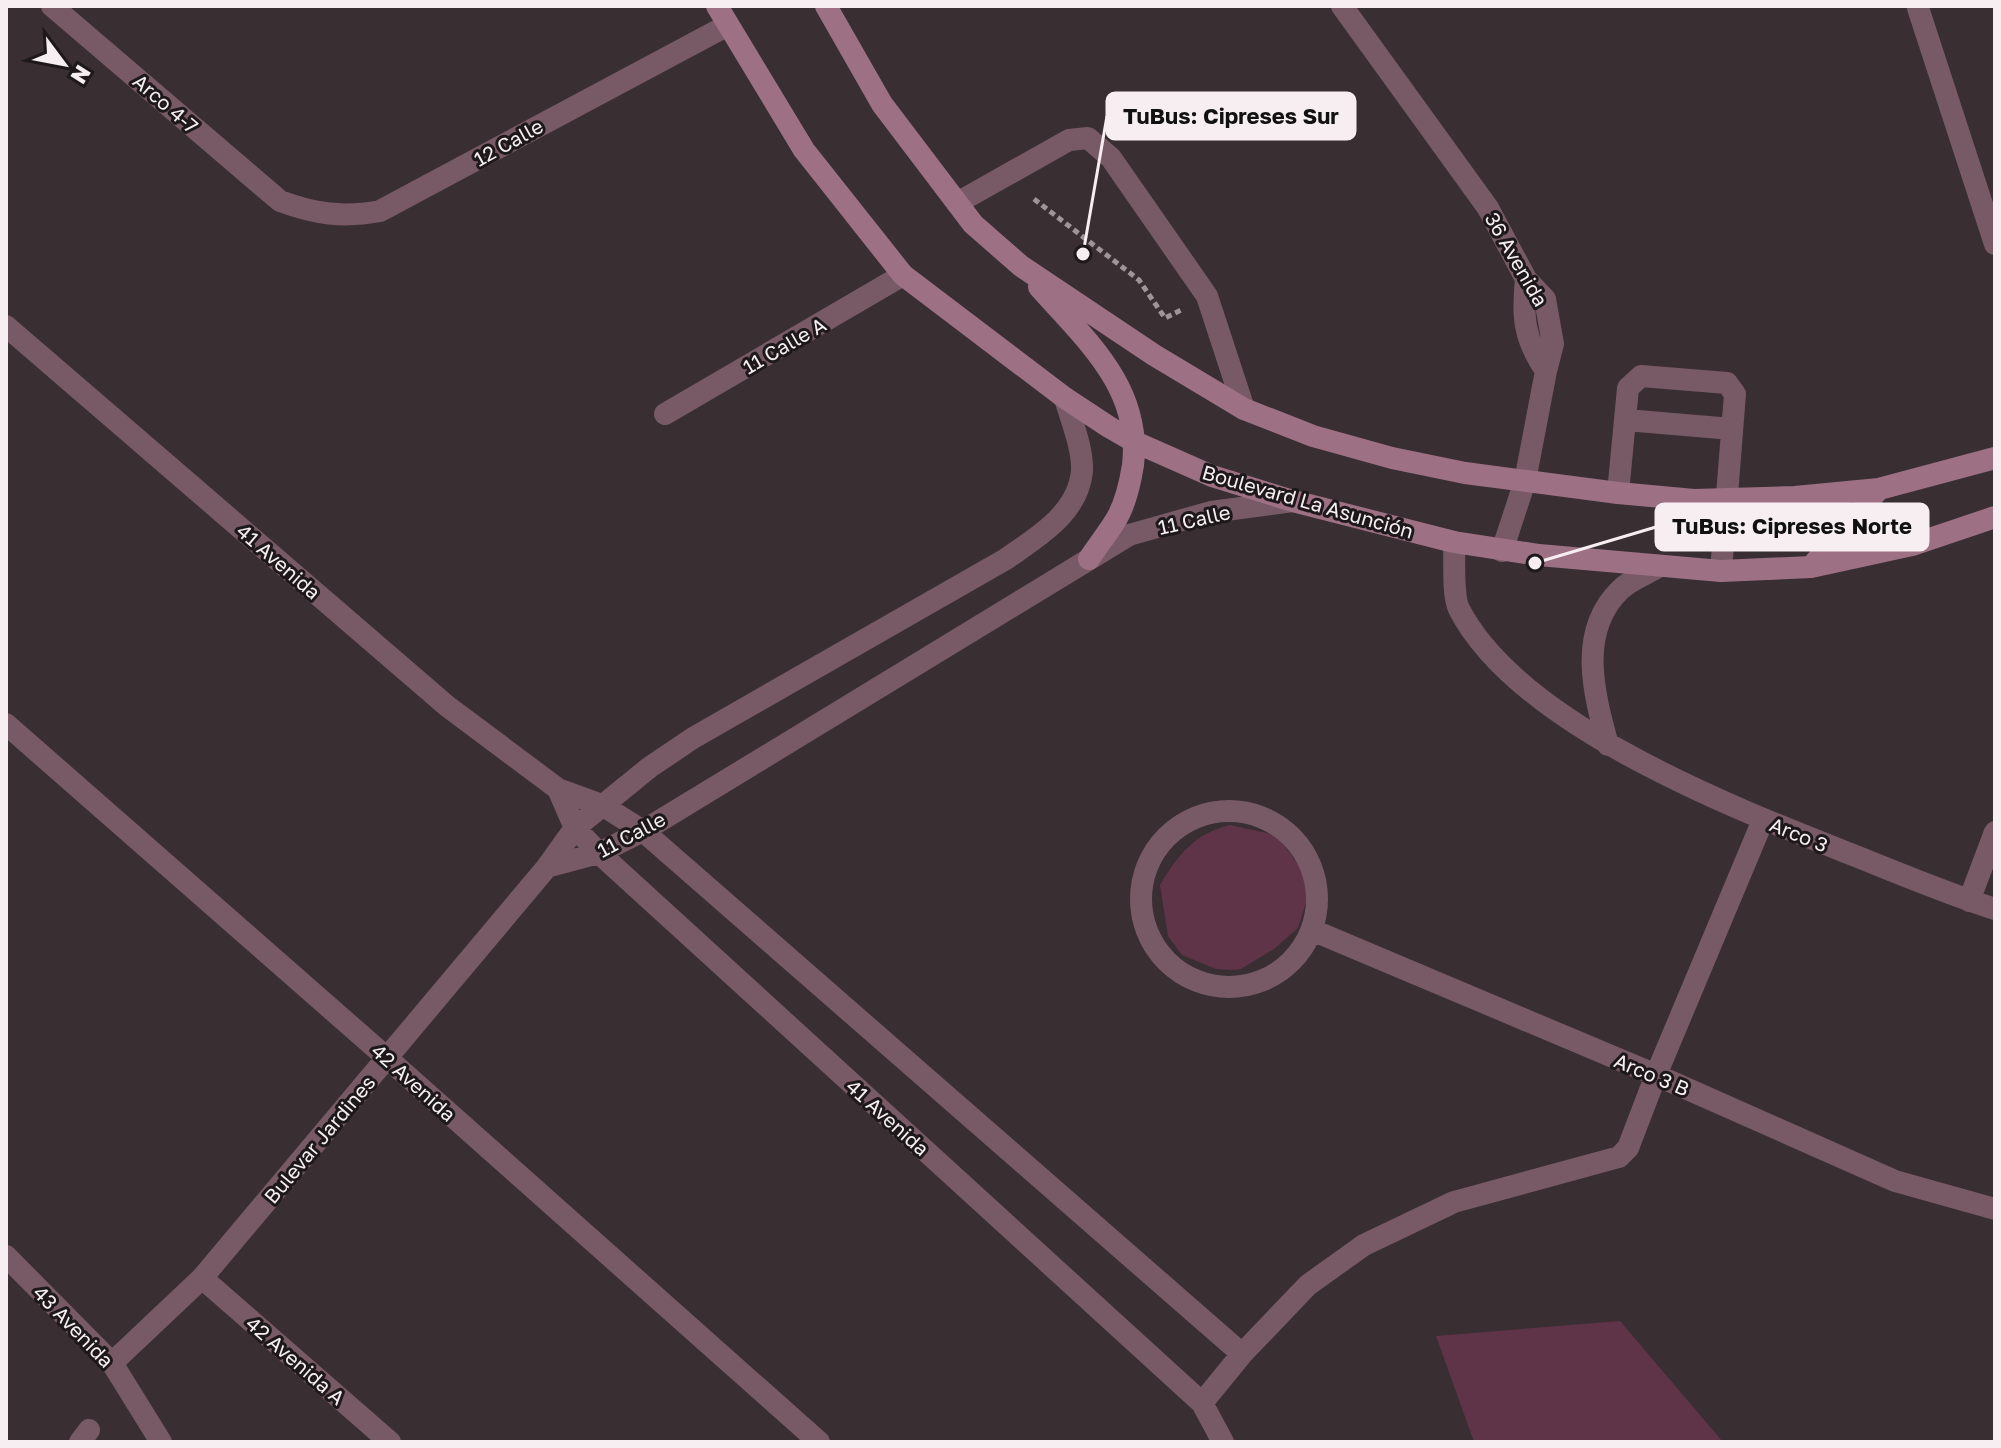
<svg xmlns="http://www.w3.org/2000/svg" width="2001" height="1448" viewBox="0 0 2001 1448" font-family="'Golos Text',sans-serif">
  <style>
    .green { fill: #5f3448 }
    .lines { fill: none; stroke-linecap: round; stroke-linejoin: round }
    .path { stroke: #9e9598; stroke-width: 5; stroke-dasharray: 6 4; stroke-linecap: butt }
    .service { stroke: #775a66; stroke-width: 22 }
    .minor { stroke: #775a66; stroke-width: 22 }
    .secondary { stroke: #9d7084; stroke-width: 22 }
    .labels { text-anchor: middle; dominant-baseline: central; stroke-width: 6; stroke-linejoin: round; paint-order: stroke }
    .street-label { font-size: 20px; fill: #f6eef1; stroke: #1d181a }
    .leader { fill: none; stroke: #f6eef1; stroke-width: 3 }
    .callout-dot { fill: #f6eef1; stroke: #1d181a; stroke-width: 3 }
    .callout { fill: #f6eef1; stroke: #f6eef1; stroke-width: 3 }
    .callout-label { font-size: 22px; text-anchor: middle; font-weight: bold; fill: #111 }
  </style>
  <rect width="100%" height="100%" fill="#392e32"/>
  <path class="green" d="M1230,825L1276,835L1296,861L1306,879L1307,899L1298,928L1274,949L1241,969L1232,970L1216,969L1182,955L1168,936L1160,885C1178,855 1194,834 1230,825Z
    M1620,1321L1723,1442H1474L1436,1336Z"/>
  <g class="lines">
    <path class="path" d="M1034,199L1139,280L1165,318L1183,309"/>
    <path class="service" d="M1918,8L1995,244
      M1626,420L1732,429
      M1618,493L1628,388L1641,376L1727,383L1735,394L1721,571"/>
    <path class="minor" d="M52,6L280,201C315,214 343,218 380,211L728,25
      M1342,6L1488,208L1526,279L1545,299L1553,344L1546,371L1525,481L1502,551
      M957,203L1069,140L1088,138L1111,158L1207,296L1244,409
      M1526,279C1522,317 1524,339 1546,371
      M6,326L447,706L558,789L575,828L599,853L1202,1403L1223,1442
      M665,414L903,275
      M1454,542C1455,559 1452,595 1459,609C1518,724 1731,807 1848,853C1896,872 1945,893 1995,909
      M6,724L387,1058L819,1442
      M1608,745C1594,694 1577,632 1620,590C1630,580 1647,574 1658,567
      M558,789L602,805L643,831L1242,1354
      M1141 899a88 88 0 1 1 176 0a88 88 0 1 1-176 0Z
      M547,867L599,853L643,831L1129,535L1211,512L1293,501
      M1969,901L1995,832
      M1312,930L1656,1075L1895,1181L1995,1209
      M6,1256L112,1363L161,1442
      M202,1278L390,1442
      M112,1363L202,1278L547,867L575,828L650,767L693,738L1006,559C1037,537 1078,514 1082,471C1083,448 1071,420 1065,398
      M1202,1403L1242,1354L1308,1285L1364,1245L1454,1202L1619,1157L1628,1148L1656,1075L1763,820
      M80,1442L89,1430"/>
    <path class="secondary" d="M717,6L804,150L903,275L1065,398L1109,427L1135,442L1212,476L1293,501L1454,542L1539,555L1721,571L1811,567L1912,545L1995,517
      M826,6L882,104L973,224L1021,266L1154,355L1244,409L1313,436L1392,458L1465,473L1618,493L1694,500L1795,497L1879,489L1995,458
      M1039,287C1086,340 1142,388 1133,465C1130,484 1126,502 1117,518C1109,532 1098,545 1089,559
      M1811,567L1879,489"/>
  </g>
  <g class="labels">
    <g class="street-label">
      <text transform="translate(166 103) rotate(41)">Arco 4-7</text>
      <text transform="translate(508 142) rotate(-29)">12 Calle</text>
      <text transform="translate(1517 259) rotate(60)">36 Avenida</text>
      <text transform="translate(784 345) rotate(-30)">11 Calle A</text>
      <text transform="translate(1308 501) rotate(16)">Boulevard La Asunción</text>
      <text transform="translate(1194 519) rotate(-13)">11 Calle</text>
      <text transform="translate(279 561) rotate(41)">41 Avenida</text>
      <text transform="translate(631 834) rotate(-28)">11 Calle</text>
      <text transform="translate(1799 834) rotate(22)">Arco 3</text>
      <text transform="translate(1652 1074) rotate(23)">Arco 3 B</text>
      <text transform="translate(414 1082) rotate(42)">42 Avenida</text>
      <text transform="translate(888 1117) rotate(42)">41 Avenida</text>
      <text transform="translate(319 1139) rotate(-50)">Bulevar Jardines</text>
      <text transform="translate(74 1326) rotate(46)">43 Avenida</text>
      <text transform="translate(296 1360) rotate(41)">42 Avenida A</text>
    </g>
  </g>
  <path class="leader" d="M1083 254L1107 116M1535 563L1656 527"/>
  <g class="callout-dot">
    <circle cx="1083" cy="254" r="8"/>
    <circle cx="1535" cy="563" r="8"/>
  </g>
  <g class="callout">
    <rect x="1107" y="93" width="248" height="46" rx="8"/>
    <rect x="1656" y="504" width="272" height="46" rx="8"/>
  </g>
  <g class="callout-label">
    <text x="1231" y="124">TuBus: Cipreses Sur</text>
    <text x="1792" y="534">TuBus: Cipreses Norte</text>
  </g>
  <rect width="2001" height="1448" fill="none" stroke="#f6eef1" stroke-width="16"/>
  <g transform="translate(64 64) rotate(122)" stroke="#1d181a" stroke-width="6" paint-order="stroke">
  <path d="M0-6L14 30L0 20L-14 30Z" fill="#f6eef1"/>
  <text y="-12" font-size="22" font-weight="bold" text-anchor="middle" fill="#f6eef1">N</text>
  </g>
</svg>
